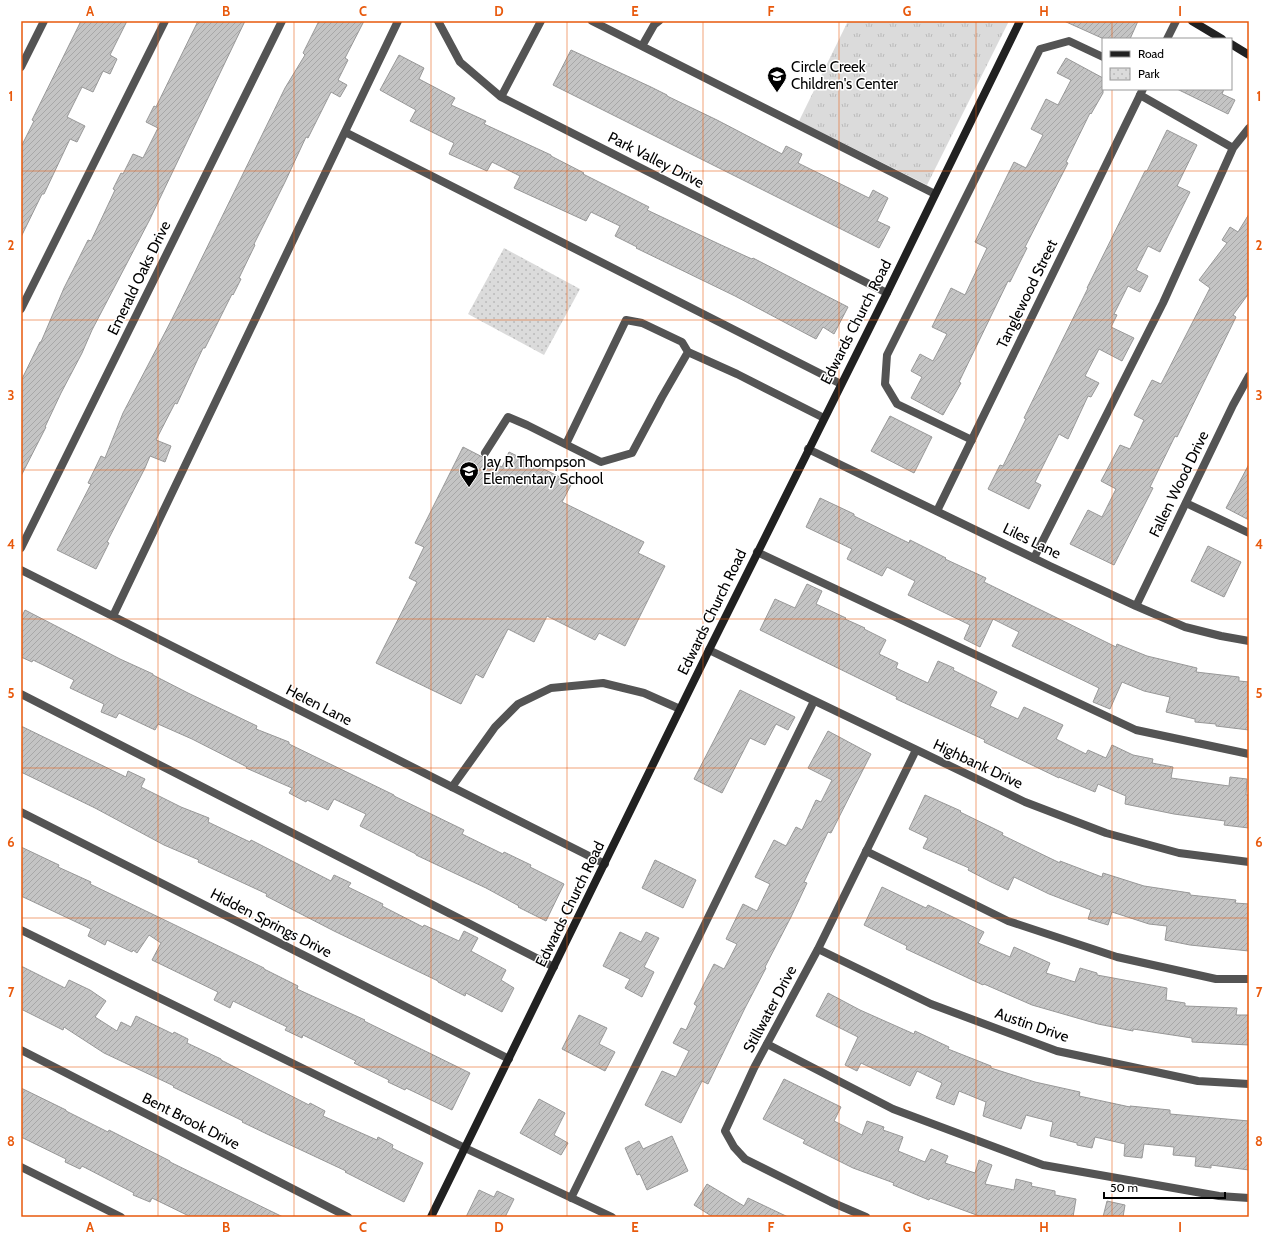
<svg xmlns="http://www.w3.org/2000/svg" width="1270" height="1238" viewBox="0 0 1270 1238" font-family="Cabin,sans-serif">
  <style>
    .grass { fill: url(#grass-tufts) }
    .park { fill: url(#park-dots) }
    .building { fill: url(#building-hatch); stroke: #989898 }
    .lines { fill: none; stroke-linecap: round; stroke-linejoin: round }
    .lane { stroke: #545454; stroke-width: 8 }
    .street { stroke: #545454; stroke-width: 8 }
    .secondary { stroke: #212121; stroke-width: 8 }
    .grid { fill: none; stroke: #e8590c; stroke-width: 1; stroke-opacity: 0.55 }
    .labels { text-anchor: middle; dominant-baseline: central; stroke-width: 3; stroke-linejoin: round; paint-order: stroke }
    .poi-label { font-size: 15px; fill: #000; stroke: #fff; text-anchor: start }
    .street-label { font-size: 15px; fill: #000; stroke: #fff }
    .neatline { fill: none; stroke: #e8590c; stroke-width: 1.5 }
    .grid-label { font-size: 13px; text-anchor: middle; font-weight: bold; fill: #e8590c }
  </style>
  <defs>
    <pattern id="grass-tufts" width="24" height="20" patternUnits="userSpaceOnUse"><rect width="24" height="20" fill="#dbdbdb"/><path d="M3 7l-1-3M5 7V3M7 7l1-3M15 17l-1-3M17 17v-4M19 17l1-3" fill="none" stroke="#bababa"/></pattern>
    <pattern id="park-dots" width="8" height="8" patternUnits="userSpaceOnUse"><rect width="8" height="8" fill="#dbdbdb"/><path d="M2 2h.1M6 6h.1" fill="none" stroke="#bababa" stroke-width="1.8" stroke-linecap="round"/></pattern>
    <pattern id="building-hatch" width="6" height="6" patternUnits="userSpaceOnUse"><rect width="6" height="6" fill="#c4c4c4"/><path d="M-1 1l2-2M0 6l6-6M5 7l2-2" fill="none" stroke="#a7a7a7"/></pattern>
  </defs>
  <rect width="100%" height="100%" fill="#fff"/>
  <path class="grass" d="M848,21H1009L927,185L799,121Z"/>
  <path class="park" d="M504,248L580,289L544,355L468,314Z"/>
  <path class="building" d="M81,21H127L110,55L117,59L110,74L103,71L93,92L82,87L67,117L85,126L77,142L70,139L44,194H42L21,237V147L34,121L32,120Z
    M198,21H245L149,221L92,330L82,353L61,393L45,427H46L21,476V381L40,342H41L64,288L88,240L91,241L115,190L113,189L121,173L123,174L133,154L143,158L158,128L146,122L154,106L156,107Z
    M319,21H364L345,58L348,60L338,80L347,85L340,97L331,92L308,138L306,137L285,182L254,244L255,245L239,278L241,279L233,295L232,294L205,348H203L177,404L175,403L156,440L171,446L165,462L150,456L145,468L107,542L109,543L96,569L57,550L91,484L88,483L101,456L105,458L123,413L172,319L285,88L305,55L303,53Z
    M1064,21H1138L1130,39H1104Z
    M571,50L651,87L667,95V96L717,120L782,154L786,146L802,154L798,163L869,198L873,190L888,198L877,221L890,227L879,248L553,85Z
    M399,55L424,68L419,79L455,98L451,105L486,121L484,124L551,155V156L584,173L583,174L649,207L647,210L719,244L752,259L753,258L848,307L834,334L823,327L816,339L735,296L636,248L637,247L615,236L620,226L591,212L586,221L514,188L520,176L492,162L487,171L449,154L454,143L410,121L416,110L380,90Z
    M1066,58L1103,78V93L1091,114L1090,113L1066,162L1068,163L1025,247L1027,248L1010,282L1008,281L959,382L961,383L943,415L911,398L922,377L911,371L920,354L933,361L947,334L932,327L951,288L965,295L987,248L975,242L1007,176L1014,162L1026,168L1043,135L1031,129L1046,99L1058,105L1071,80L1057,73Z
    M1177,89H1224L1222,94L1235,100L1228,114Z
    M1167,130L1197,145L1177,186L1190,192L1160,252L1148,246L1136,270L1148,276L1140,292L1128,286L1114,314L1117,315L1111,327L1134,338L1122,361L1099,349L1085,376L1099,383L1091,397L1088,396L1068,439L1059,434L1035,482L1041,485L1029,509L988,489L1000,465L1003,466L1026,419L1024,418L1088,288H1087L1145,171H1147Z
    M1249,214V293L1233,315L1236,317L1177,437L1175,436L1150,487L1153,488L1114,565L1070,544L1088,510L1102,517L1116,489L1101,481L1120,445L1130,449L1144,420L1134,415L1152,380L1161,384L1210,288L1199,280L1227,243L1222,240L1230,227L1238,232Z
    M890,416L932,437L914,473L871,451Z
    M463,447L502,467L509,452L572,483L562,502L644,542L638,553L665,566L625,646L599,633L595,640L547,616L534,642L508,629L483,678L476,674L461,704L376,663L417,582L409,578L424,547L415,543Z
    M1249,464V520L1226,508Z
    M820,498L854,514V516L909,543L910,540L946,558L945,559L986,578L984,582L1116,647L1117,644L1147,656L1197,668L1196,672L1239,677V681L1249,682V730L1216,726V724L1195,722V719L1166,712L1170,697L1144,691L1122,682L1110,709L1093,702L1099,688L1012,646L1019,632L993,619L980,647L964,639L970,625L908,595L915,581L887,567L882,576L847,559L852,549L806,527Z
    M1208,546L1241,562L1224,597L1191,581Z
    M807,584L822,591L816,604L846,618L845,619L865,628L864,629L886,640L879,654L898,663L896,668L928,683L938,661L954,668L953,670L997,692L990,706L1018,719L1024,707L1063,725L1056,739L1086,754L1088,750L1106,758L1112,745L1133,755L1153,759L1152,763L1173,767L1171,778L1229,786L1230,777L1247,779L1246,795H1249V828L1224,825L1225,821L1174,814L1125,804L1126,796L1098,784L1095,792L1059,777V778L984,742L985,740L896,699L897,697L760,630L775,599L795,608Z
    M25,610L120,659L153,674V675L188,693L257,726L256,729L289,742V744L326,762L394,795V796L464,830L462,834L503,854L504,852L531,865L530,867L564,884L546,921L518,907L519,906L486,888L416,855V854L360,826L366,814L334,799L328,810L307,800L306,802L289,793L292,788L246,768L247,767L192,739L158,724L155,730L119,713L116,718L101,712L104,704L70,688L74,680L33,660L32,662L21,657V618Z
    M740,690L795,717L788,730L776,724L765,745L750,738L722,793L694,779Z
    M21,726L126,777L128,771L145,779L141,787L181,807L209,818L208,822L250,842L251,840L331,881L334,875L351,883L348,887L383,904L382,906L423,927L424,925L459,941L464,931L478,938L471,951L506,970L501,980L514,988L502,1012L466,993L465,996L438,982V981L334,931L266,896L267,894L198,862L199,860L164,845L95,808L21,772Z
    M828,731L871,754L831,833L828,832L804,882L807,883L791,917L765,967L766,968L745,1008L708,1084L702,1081L681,1123L645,1105L662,1071L676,1077L689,1051L673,1043L681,1028L686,1030L697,1006L694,1004L714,964L724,969L737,944L726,939L743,904L757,911L770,884L755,877L774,840L786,846L796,827L802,830L816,800L821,802L832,780L808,768Z
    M925,795L961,811L960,812L1003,833L1002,835L1060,863V861L1102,877L1103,873L1144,886L1190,893V895L1236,900L1235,903L1249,904V951L1190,945L1165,940L1167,926L1149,924L1112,912L1108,925L1088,919L1091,910L1049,894L1014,877L1008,890L991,882L968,870L969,868L923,848L928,838L909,829Z
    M21,847L59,865L58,867L91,882L90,884L264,968V969L298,986L297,989L365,1020L364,1021L470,1073L452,1110L406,1088L405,1090L388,1082L389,1080L354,1063L356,1061L303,1035L302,1038L285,1030L287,1027L233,1001L230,1008L214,1000L218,992L152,960L161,943L149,935L137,953L133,950L132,952L107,940L105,945L88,936L91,929L21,896Z
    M655,860L696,880L683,908L642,888Z
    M882,887L926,908L928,905L984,932L978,943L1010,957L1014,947L1050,963L1046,973L1075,982L1080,968L1097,973V975L1167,988L1166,1000L1185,1003V1006L1237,1008L1236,1015H1249V1045L1192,1042V1038L1133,1029V1031L1098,1024L1032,1005L984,984L983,985L906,949L907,946L864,925Z
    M620,932L641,942L646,932L659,938L644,967L654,972L642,997L625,988L630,979L603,966Z
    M21,966L65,988L69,980L90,990L106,1001L95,1017L117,1031L121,1022L131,1027L136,1016L173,1034L174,1032L188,1039L187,1043L221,1059V1060L309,1105L310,1103L325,1111L323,1116L377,1140L378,1137L393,1145L392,1148L423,1163L404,1202L345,1172L346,1171L269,1135L242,1122L243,1121L173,1087L174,1086L104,1053L64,1027L63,1030L21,1009Z
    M828,993L860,1010L914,1034L915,1031L949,1047L948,1049L991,1066V1068L1035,1082L1080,1092L1079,1096L1130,1107V1106L1170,1110V1114L1249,1121V1170L1211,1165V1168L1195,1166L1196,1157L1173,1155L1174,1147L1144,1144L1142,1158L1124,1156L1125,1144L1095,1137L1092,1148L1077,1145V1143L1050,1136L1053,1122L1026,1115L1021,1129L983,1116L986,1102L959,1091L954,1105L936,1098L942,1083L917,1071L910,1086L861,1063L857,1071L845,1065L858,1037L816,1016Z
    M579,1015L607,1028L599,1044L615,1052L605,1071L562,1049Z
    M784,1079L841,1107L834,1121L862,1135L867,1121L884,1127L883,1130L903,1137L898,1151L925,1162L931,1149L948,1156L945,1163L975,1173L979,1160L992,1165L985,1184L1014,1190L1016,1179L1032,1183L1031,1186L1055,1191V1195L1076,1199L1073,1217H982L930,1198L929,1200L893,1185L894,1183L853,1168L803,1143L805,1140L763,1119Z
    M21,1088L66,1110V1111L108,1132L109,1130L170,1161V1162L283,1217H191L152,1198L150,1202L133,1195L134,1193L82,1166L80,1169L65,1162L66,1159L21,1137Z
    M539,1099L565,1113L554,1135L568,1143L561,1155L520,1133Z
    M672,1136L688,1171L647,1190L640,1174L637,1175L625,1148L639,1141L643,1149Z
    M707,1184L744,1206L748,1198L788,1217H713L694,1205Z
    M479,1190L494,1197L497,1191L514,1199L505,1217H466Z
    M1107,1201L1125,1205L1123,1217H1103Z"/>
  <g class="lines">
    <path class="lane" d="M592,21L935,194
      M642,46L654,25L659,21
      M1140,95L1233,148
      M345,132L841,384
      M21,309L165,21
      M972,440L897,404L885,384L887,355L1040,49L1069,41L1103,57
      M566,444L626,320L642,323L682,342L688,352
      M485,453L508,417L527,425L601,462L632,453L662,397L688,352L737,374L824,418
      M1186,503L1249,533
      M757,552L1136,730L1249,754
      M1034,558L1163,303L1233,148L1249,128
      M113,616L398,21
      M21,694L554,967
      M452,787L495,727L518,704L551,688L603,683L644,693L680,709
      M866,851L1008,921L1117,957L1216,979H1249
      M21,930L465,1148L612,1217
      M767,1044L893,1109L1043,1165L1219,1196L1249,1198
      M21,1167L121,1217
      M571,1198L814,701"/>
    <path class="street" d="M438,21L460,62L501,97L887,293
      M1167,39L1176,21
      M21,67L44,21
      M501,97L541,21
      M808,449L1050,566L1136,606L1185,627L1221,636L1249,641
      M937,511L1143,89
      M21,548L282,21
      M21,570L605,864
      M1136,606L1233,405L1249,376
      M709,650L1025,802L1106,833L1179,853L1249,862
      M21,812L509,1059
      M818,949L931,1004L1057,1051L1198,1081L1249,1084
      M21,1050L348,1217
      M866,1217L831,1202L745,1159L734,1147L725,1131L754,1068L818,949L916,750"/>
    <path class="secondary" d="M1192,21L1222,39
      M1231,44L1249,55
      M431,1217L709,650L887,293L1020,21"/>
  </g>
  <path class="grid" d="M158,21V1217M294,21V1217M431,21V1217M567,21V1217M703,21V1217M839,21V1217M976,21V1217M1112,21V39M1112,89V1217M21,171H1249M21,320H1249M21,470H1249M21,619H1249M21,768H1249M21,918H1249M21,1067H1249"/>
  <defs>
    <symbol id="school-pin" viewBox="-11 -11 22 30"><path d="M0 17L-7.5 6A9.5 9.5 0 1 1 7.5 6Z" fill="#000" stroke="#fff"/><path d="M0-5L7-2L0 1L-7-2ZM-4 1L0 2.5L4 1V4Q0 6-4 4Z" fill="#fff"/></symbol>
  </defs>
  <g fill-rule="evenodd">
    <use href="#school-pin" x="766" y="65" width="22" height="30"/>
    <use href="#school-pin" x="458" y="460" width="22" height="30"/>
  </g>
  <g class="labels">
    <g class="poi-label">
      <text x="791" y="67">Circle Creek<tspan x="791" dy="17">Children's Center</tspan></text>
      <text x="483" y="462">Jay R Thompson<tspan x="483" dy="17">Elementary School</tspan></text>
    </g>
    <g class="street-label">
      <text transform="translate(656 160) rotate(27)">Park Valley Drive</text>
      <text transform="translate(139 278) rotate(-64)">Emerald Oaks Drive</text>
      <text transform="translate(1027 294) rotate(-64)">Tanglewood Street</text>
      <text transform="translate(856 322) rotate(-63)">Edwards Church Road</text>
      <text transform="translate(1179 484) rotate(-64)">Fallen Wood Drive</text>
      <text transform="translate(1032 541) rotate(26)">Liles Lane</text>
      <text transform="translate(712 612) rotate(-64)">Edwards Church Road</text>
      <text transform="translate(319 705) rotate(27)">Helen Lane</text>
      <text transform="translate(978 764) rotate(25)">Highbank Drive</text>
      <text transform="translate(570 904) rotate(-64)">Edwards Church Road</text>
      <text transform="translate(271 923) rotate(27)">Hidden Springs Drive</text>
      <text transform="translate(770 1009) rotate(-62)">Stillwater Drive</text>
      <text transform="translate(1032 1025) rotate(19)">Austin Drive</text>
      <text transform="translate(191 1121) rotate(27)">Bent Brook Drive</text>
    </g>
  </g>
  <rect width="1270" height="1238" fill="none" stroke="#ffffff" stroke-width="44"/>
  <rect x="1102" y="38" width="130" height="52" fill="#ffffff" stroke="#999999"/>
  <rect x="1110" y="51" width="20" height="6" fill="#212121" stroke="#999999"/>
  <text x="1138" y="58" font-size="12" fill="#000000">Road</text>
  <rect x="1110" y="68" width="20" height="12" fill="url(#park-dots)" stroke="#999999"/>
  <text x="1138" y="78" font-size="12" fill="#000000">Park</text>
  <path d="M1104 1192v6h121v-6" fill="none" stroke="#000000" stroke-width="2"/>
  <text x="1110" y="1192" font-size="12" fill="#000000" stroke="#ffffff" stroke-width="3" paint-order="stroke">50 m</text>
  <rect x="22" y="22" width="1226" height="1194" class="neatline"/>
  <g class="grid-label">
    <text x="90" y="16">A</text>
    <text x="226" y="16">B</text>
    <text x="363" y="16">C</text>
    <text x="499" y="16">D</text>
    <text x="635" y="16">E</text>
    <text x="771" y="16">F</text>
    <text x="907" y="16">G</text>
    <text x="1044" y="16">H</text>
    <text x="1180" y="16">I</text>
    <text x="11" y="101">1</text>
    <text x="1259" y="101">1</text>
    <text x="11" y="250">2</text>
    <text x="1259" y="250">2</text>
    <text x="11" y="400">3</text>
    <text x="1259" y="400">3</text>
    <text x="11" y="549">4</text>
    <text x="1259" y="549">4</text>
    <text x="11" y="698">5</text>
    <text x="1259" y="698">5</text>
    <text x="11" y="847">6</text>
    <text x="1259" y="847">6</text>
    <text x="11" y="997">7</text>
    <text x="1259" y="997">7</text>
    <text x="11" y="1146">8</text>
    <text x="1259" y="1146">8</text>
    <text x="90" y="1232">A</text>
    <text x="226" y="1232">B</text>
    <text x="363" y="1232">C</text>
    <text x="499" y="1232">D</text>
    <text x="635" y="1232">E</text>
    <text x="771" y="1232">F</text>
    <text x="907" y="1232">G</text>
    <text x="1044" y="1232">H</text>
    <text x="1180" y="1232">I</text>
  </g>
</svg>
